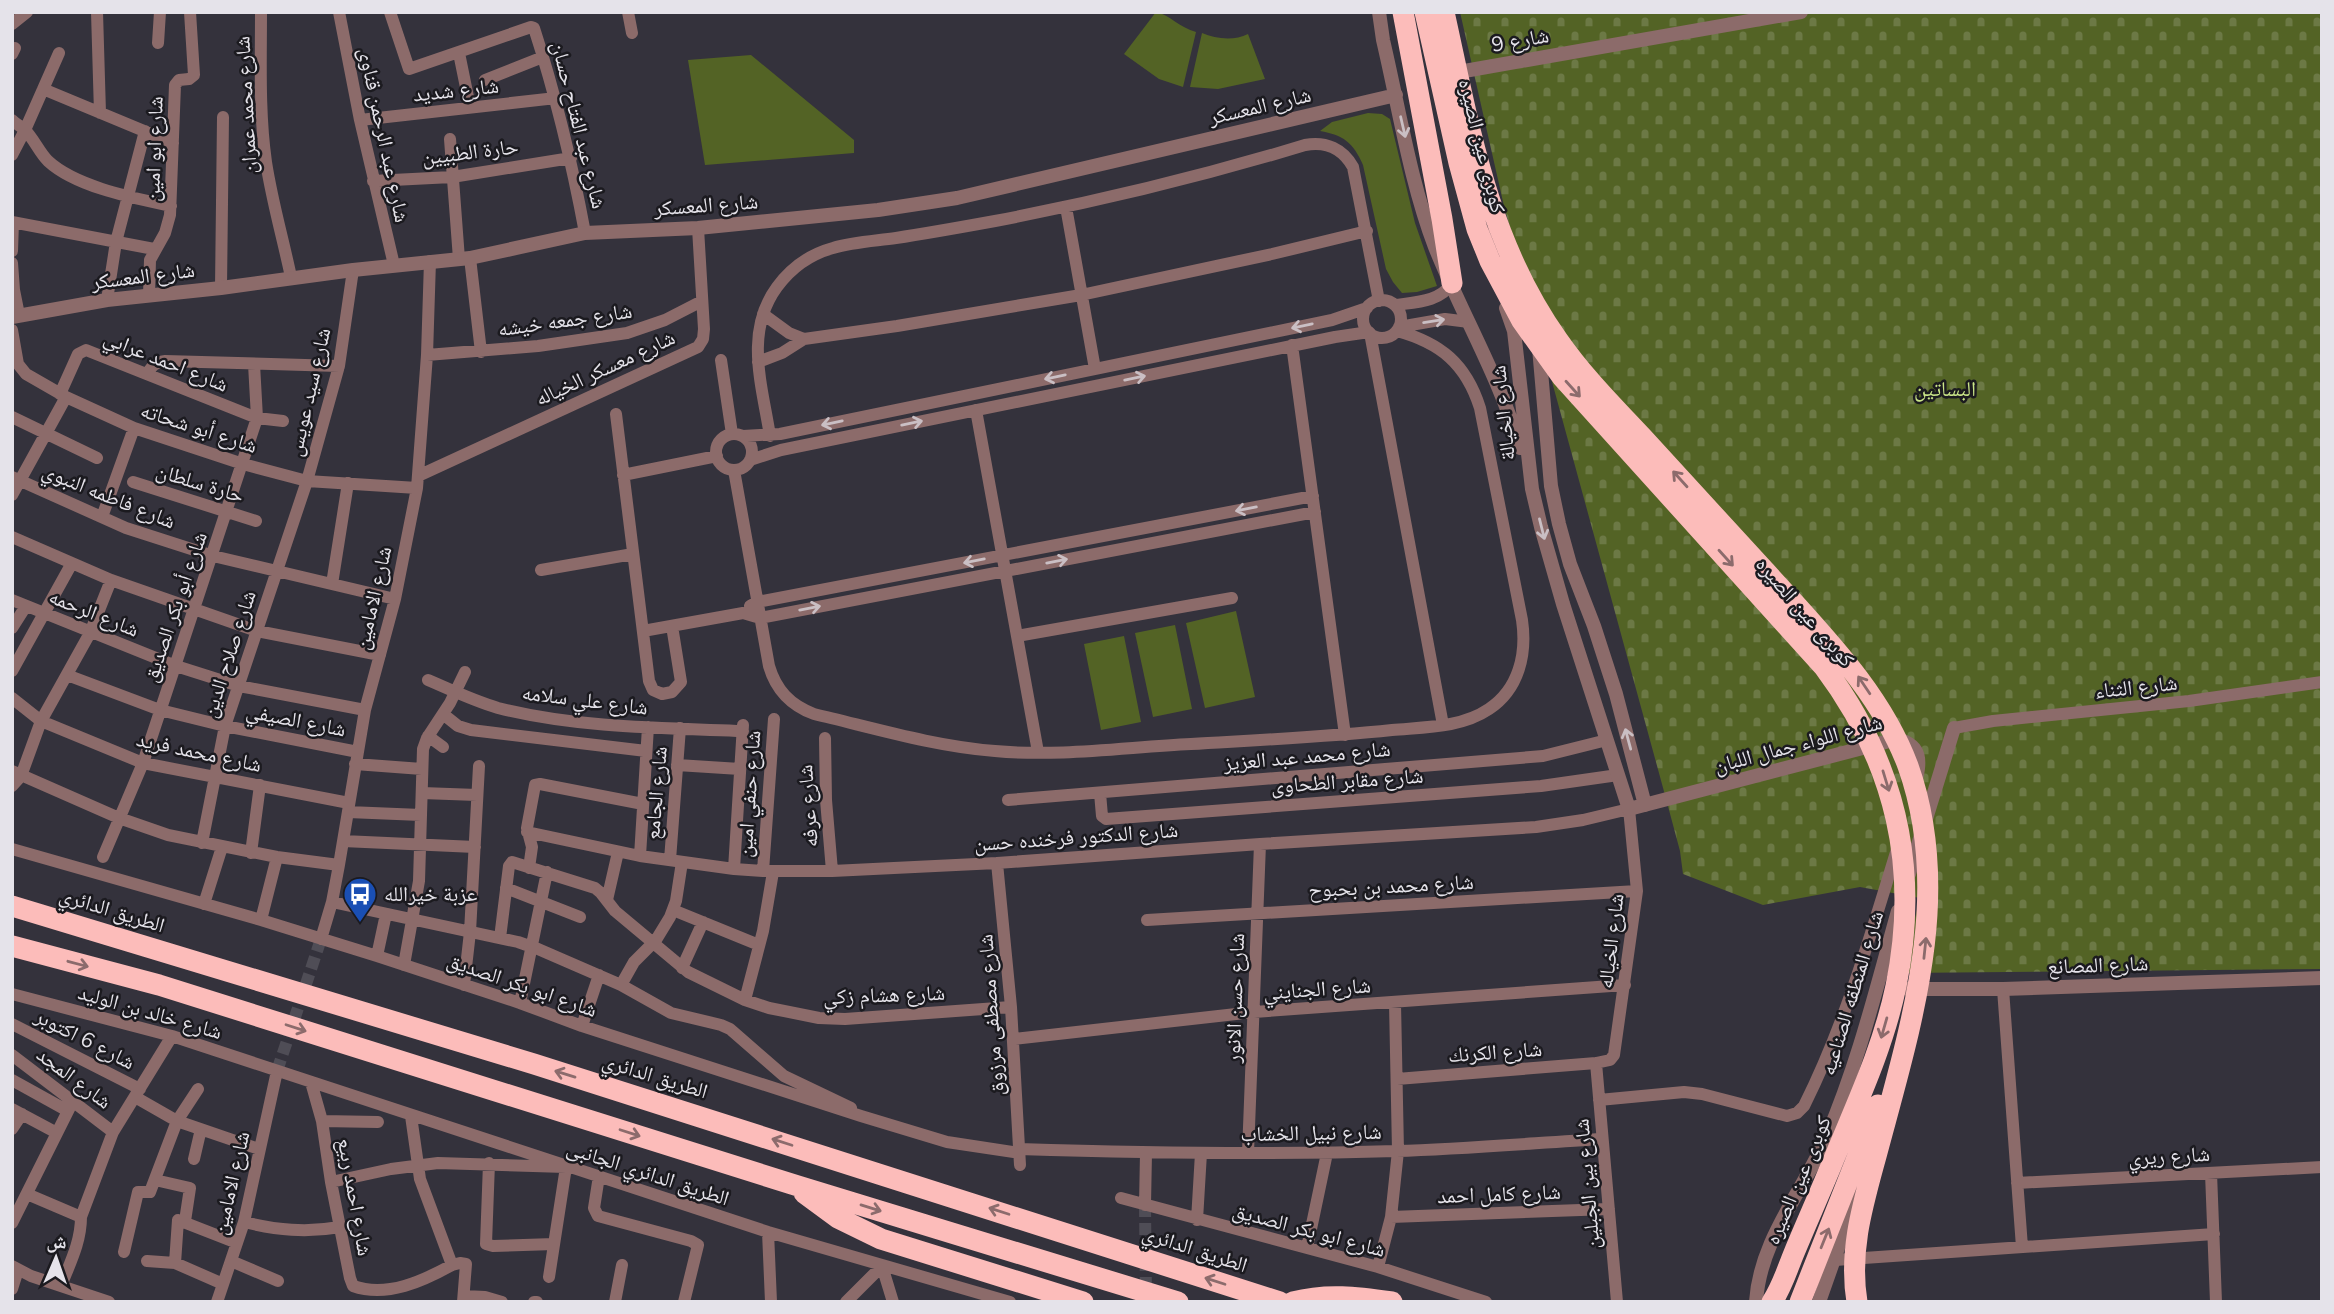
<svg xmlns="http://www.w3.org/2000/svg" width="2334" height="1314" viewBox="0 0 2334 1314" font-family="'Nunito Sans','Noto Naskh Arabic',sans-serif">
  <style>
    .grass { fill: #536325 }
    .cemetery { fill: url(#cemetery-stones) }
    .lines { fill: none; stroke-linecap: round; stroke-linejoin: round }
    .minor-tunnel { stroke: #4f4d56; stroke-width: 12; stroke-dasharray: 12 6; stroke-linecap: butt }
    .minor { stroke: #8c6b6a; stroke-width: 12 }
    .tertiary { stroke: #8c6b6a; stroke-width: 14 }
    .motorway { stroke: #fcbcba; stroke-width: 21 }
    .oneway { stroke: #cabfc4 }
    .oneway2 { stroke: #8c6b6c }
    .labels { text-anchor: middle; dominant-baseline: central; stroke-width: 5; stroke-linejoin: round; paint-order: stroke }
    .street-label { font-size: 21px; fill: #e5e3ea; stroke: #1b1a1f }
    .park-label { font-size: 21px; fill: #cae588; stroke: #1b1a1f }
    .poi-label { font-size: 21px; fill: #e5e3ea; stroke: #1b1a1f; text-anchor: start }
  </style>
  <defs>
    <pattern id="cemetery-stones" width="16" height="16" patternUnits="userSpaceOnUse" patternTransform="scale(1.75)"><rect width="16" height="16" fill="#536325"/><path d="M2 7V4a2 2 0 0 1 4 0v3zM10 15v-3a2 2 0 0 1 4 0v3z" fill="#6c7945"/></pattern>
  </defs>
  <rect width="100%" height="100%" fill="#34323c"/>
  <path class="grass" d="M1156,12C1170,15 1180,28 1196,32L1183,87L1159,79L1124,54Z
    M1202,33C1216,39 1234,41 1248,34L1265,79L1218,89L1190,87Z
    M751,55L854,140V153L705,165L688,60Z
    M1368,113L1382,114L1390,119L1415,223L1437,286L1417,292L1402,293L1393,282L1386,269L1363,165C1353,142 1343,135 1320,131L1332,122Z
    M1236,611L1255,697L1205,708L1186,623Z
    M1175,625L1192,709L1153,717L1135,633Z
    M1124,636L1141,722L1101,730L1084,644Z"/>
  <path class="cemetery" d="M1460,12H2322V969L1901,973L1920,898L1860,887L1763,905L1683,874L1680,851L1665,795L1504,206Z"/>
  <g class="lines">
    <path class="minor-tunnel" d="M277,1071L321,939
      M1145,1205L1146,1298"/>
    <path class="minor" d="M97,12L100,113
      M261,12C261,62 259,113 266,162C272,201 283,239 291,277
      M339,12L360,120L394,265
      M390,12L409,69L531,27L534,28C556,96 572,163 585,233
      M628,12L632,33
      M12,24L27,12
      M158,43L160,12
      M459,53L470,107
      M12,54L15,48
      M485,80L543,57
      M43,89L173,143
      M12,120C16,124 22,127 25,130C34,139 39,152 48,161C76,187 134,198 171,206
      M360,120L556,98
      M450,139L459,259
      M12,155L25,130L59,53
      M373,181L452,177L571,158
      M1066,207L1095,369
      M12,222L154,249
      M12,251L13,222
      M470,258L481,352
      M12,263L14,290L19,315
      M221,288L223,117
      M149,295L150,260L165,233L170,215L175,85L179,80L189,79L194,75L190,12
      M107,300L116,242L145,131
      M1363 319a19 19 0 1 1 38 0a19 19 0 1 1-38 0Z
      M1395,305C1416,302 1440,302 1452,283
      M763,314L789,333L804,339
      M1399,327L1445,319L1469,322
      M12,330L18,364L26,374L66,397L134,428L243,464L307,481L417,488
      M1370,333L1443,725
      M1292,345L1345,735
      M427,355L538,346L627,333L665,320L702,301
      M721,360L732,434
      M758,362L782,353L804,339L897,326L1081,295L1272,254L1367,231
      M147,374C152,366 155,362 165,361L339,366
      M60,394L78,354L86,350L257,418L283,421
      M976,410L1038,752
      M616,414L649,681L653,690L662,694L672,692L681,682L672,626
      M12,417L97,458
      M716 452a18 18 0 1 1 36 0a18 18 0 1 1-36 0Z
      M743,436L780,434L1332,320L1367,308
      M770,436C762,385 744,332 777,287C791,268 811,254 833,248C853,242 875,241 896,238C929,233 962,227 995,221C1100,201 1203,176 1305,145C1326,141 1343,149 1353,167L1379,301
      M750,460L781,450L1335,337L1369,332
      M734,470L769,666C776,690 790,705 814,714C874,728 933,746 995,751C1059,757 1127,747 1191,744C1258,740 1325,737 1392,730C1424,727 1461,728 1489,709C1519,689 1527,654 1522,620L1480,408C1466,364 1441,343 1397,331
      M623,475L717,456
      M418,476L698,347L703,339L704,329L698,228
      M12,477L126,528L213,556L395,599
      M133,482L256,521
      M12,495L66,397
      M102,517L134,428
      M12,537L111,580L257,631L380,655
      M541,570L633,554
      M332,584L348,483
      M12,600L176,666L239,686L365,710
      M750,606L757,602L1313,496
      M12,628L26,606
      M643,631L743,613L760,618L1315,512
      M1017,636L1232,598
      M12,671L72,563
      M67,675L160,710L225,726L358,752
      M428,680C451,690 474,701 498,708C577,728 662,728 743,731
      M12,698L41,721L143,763L349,803
      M443,714L458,726L471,730L646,751
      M1954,728L1993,721L2189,701L2322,682
      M428,736L443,747
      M825,738L826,800L832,871
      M355,764L422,769
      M677,765L740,769
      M12,771L119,818L168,835L277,857L339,865
      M12,786L21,776L41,721L90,633L111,580
      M422,793L477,795
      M1100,793L1102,816L1106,819L1541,786L1618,775
      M1008,800L1543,756L1607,740
      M348,812L421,815
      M527,832L640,856L734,869L763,871H832L997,863L1260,844L1536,827L1583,820L1629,809L1637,891L1614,1055L1610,1060L1596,1063L1397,1079
      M343,841L475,847
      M202,843L225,726L307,481L339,366L353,270
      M12,849L261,920L377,956L520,1003L582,1026L861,1116L947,1142L1020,1153
      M251,853L260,785
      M640,856L648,727
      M103,857L143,763L257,418L254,364
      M670,860L680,728
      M997,863L1011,1007L1020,1165
      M529,868L532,847L527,828L535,785L540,784L643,804
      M734,869L743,725
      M763,871L774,719
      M506,888L580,917
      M607,900L618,852
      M332,902L518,942L538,949L621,985L671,1013L721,1025L730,1029L784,1076L851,1108
      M204,904L222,847
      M673,910L759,945
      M261,920L277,857
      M1147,920L1637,891
      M500,938L509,866L512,862L595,888L601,893L615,911L688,972L745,1000L769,1008L819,1018L845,1019L1011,1007
      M321,939L332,902L339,865L365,710L395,599L417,488L427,355L430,261
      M377,956L386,914
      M404,965L419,881L423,749L427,738L450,703L465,672
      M682,968L703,922
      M464,985L470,932L479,766
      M621,985L634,962L656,940L670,917L676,901L682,862
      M2003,989L2022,1247
      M12,994L172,1036L768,1232L1010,1302
      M745,1000L763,931L773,872
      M520,1003L547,872
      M12,1024L140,1089
      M582,1026L599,975
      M1013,1039L1254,1012L1625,985
      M12,1055L113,1132
      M1596,1063L1617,1302
      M12,1080L68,1111
      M311,1082L322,1121L331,1182L350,1278L353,1286C387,1298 423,1281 452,1265
      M135,1097L177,1121L259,1149
      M1599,1100L1684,1092L1702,1094L1787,1116L1797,1113L1804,1106C1845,1024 1870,937 1897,849
      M12,1109L57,1133
      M411,1116L420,1179L452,1265L460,1263L466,1264L463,1302
      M322,1121L378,1122
      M12,1129L22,1114
      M1019,1149C1145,1153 1270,1155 1396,1151C1465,1149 1534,1143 1602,1139
      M1248,1153L1260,844
      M194,1159L201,1129
      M489,1163L486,1244L493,1246L554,1244
      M2211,1173L2216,1302
      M599,1176L594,1208L598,1216L691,1241L698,1245L684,1302
      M155,1180L190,1188L185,1221
      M331,1182L391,1169L438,1163L566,1167L549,1277
      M2017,1183L2322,1167
      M27,1194L81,1217
      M1121,1198L1378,1267L1486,1302
      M1145,1205L1146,1153
      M1391,1217L1609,1209
      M1197,1220L1201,1153
      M244,1222C277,1230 306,1233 340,1227
      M12,1223L73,1101
      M768,1232L771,1302
      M1307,1248L1327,1153
      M124,1252L138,1192H150L177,1121L198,1089
      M1835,1260L2214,1234
      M147,1261L175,1263L223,1284
      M231,1261L278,1281
      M175,1263L178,1220L237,1243
      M12,1266L31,1276L109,1302
      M1378,1267L1391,1217L1398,1151L1395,1003
      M61,1286C70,1263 81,1242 81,1217L113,1132L172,1036
      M12,1289L18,1270
      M464,1296L485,1297L502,1302
      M217,1302L244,1222L277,1071
      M534,1302H537
      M615,1302L622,1265
      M846,1302L882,1266L893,1302"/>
    <path class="tertiary" d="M1379,12L1383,40C1399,108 1410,181 1435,247C1462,315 1500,378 1520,448
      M1453,73L1801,12
      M1506,308L1514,331L1532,489L1541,527L1563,604L1629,809L1897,739C1923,746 1920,762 1915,784
      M12,317L107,300L221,288L353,270L470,258L585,233L698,228L878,210L957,198L1396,95
      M1539,348L1551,486L1559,524L1570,564L1594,626L1616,694L1645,805
      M1909,874L1954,728
      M1908,989H2003L2322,978
      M1756,1302C1760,1239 1803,1192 1827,1136C1858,1064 1877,986 1898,911
      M1819,1302L1857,1194"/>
    <path class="motorway" d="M1403,12L1442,219L1452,283
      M1425,12L1459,163L1477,229L1490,261L1522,321L1562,377L1824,667C1896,763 1920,868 1896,986C1883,1049 1855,1107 1831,1166C1819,1195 1806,1224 1794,1253C1787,1270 1782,1287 1772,1302
      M1444,12C1470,129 1487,240 1558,340C1583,376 1614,407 1644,439C1691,491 1739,543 1787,595C1834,647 1883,699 1908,766C1953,892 1912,1022 1879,1145C1865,1198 1848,1247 1857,1302
      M12,906L534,1064L1280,1302
      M12,946L159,985L798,1186L1178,1302
      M804,1193L838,1218L881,1239L1083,1302
      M1293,1302C1327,1293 1357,1297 1392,1302
      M1800,1302L1878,1105"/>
  </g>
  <defs><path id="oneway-shaft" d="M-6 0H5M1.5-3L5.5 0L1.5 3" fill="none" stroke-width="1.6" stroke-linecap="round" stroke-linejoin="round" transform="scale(1.75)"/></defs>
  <g class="oneway">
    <use href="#oneway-shaft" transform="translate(1403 127) rotate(77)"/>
    <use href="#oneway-shaft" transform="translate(1434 321) rotate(-9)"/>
    <use href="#oneway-shaft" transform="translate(1302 326) rotate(168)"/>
    <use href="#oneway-shaft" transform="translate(1055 377) rotate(168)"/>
    <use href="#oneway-shaft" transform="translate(1135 378) rotate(-12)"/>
    <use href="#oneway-shaft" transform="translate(832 423) rotate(168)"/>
    <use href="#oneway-shaft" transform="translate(912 423) rotate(-12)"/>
    <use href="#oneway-shaft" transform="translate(1246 509) rotate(169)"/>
    <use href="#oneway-shaft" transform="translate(1542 529) rotate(76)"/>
    <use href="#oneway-shaft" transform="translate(974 561) rotate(169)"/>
    <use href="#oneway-shaft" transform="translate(1057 561) rotate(-11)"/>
    <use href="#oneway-shaft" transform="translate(810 608) rotate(-11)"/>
    <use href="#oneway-shaft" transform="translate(1628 739) rotate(-105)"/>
  </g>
  <g class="oneway2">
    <use href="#oneway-shaft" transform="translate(1573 389) rotate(48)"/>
    <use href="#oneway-shaft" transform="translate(1680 479) rotate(-132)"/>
    <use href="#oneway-shaft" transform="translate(1726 558) rotate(48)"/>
    <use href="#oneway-shaft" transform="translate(1864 685) rotate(-124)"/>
    <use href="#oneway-shaft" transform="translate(1886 781) rotate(73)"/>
    <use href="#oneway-shaft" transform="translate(1925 948) rotate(-84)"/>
    <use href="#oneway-shaft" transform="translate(78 964) rotate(15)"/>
    <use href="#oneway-shaft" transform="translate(296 1028) rotate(18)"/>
    <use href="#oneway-shaft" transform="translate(1884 1028) rotate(106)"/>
    <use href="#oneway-shaft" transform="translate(565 1074) rotate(-163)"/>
    <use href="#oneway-shaft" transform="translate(630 1133) rotate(18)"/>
    <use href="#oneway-shaft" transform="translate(782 1142) rotate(-162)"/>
    <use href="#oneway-shaft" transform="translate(871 1208) rotate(17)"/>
    <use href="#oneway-shaft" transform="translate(999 1211) rotate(-162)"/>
    <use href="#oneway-shaft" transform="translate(1825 1238) rotate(-68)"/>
    <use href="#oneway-shaft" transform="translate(1215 1281) rotate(-162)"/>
  </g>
  <defs>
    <symbol id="bus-pin" viewBox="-11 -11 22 30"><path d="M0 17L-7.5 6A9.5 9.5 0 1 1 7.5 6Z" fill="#1a4fb4" stroke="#1b1a1f"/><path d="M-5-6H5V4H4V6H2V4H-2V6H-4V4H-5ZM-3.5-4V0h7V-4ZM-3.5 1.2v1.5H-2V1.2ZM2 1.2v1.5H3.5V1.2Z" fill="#fff"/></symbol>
  </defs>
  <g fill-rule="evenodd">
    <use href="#bus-pin" x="341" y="875" width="38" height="52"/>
  </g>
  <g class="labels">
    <g class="street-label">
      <text transform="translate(1520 40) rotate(-10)">شارع 9</text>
      <text transform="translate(456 90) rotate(-6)">شارع شديد</text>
      <text transform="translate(246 105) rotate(-93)">شارع محمد عمران</text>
      <text transform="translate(1260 106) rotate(-13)">شارع المعسكر</text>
      <text transform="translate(579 125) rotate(76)">شارع عبد الفتاح حسان</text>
      <text transform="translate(384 135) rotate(78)">شارع عبد الرحمن قناوى</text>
      <text transform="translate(1482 146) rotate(76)">كوبرى عين الصيره</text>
      <text transform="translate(154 149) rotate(-88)">شارع ابو امين</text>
      <text transform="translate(470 152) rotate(-7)">حارة الطبيين</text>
      <text transform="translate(706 205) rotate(-4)">شارع المعسكر</text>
      <text transform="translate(143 276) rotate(-7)">شارع المعسكر</text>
      <text transform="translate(565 320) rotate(-8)">شارع جمعه خيشه</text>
      <text transform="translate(166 361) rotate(22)">شارع احمد عرابي</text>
      <text transform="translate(605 368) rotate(-25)">شارع معسكر الخياله</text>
      <text transform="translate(309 392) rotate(-77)">شارع سيد عويس</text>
      <text transform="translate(1503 413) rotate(-96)">شارع الخيالة</text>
      <text transform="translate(199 428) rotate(18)">شارع أبو شحاته</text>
      <text transform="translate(200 483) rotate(17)">حارة سلطان</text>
      <text transform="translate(109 496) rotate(22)">شارع فاطمه النبوي</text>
      <text transform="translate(373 598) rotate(-77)">شارع الامامين</text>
      <text transform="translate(175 607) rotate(-71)">شارع أبو بكر الصديق</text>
      <text transform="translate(1805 612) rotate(49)">كوبرى عين الصيره</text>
      <text transform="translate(94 613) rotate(22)">شارع الرحمه</text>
      <text transform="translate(229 654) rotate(-72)">شارع صلاح الدين</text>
      <text transform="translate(2136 687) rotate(-6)">شارع الثناء</text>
      <text transform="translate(585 700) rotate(7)">شارع علي سلامه</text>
      <text transform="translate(296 720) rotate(11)">شارع الصيفي</text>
      <text transform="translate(1798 744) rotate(-15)">شارع اللواء جمال اللبان</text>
      <text transform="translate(199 752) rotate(12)">شارع محمد فريد</text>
      <text transform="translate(1307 756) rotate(-5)">شارع محمد عبد العزيز</text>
      <text transform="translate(1347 781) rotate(-4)">شارع مقابر الطحاوى</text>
      <text transform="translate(656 793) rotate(-85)">شارع الجامع</text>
      <text transform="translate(749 794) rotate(-86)">شارع حنفي امين</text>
      <text transform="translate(808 806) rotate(-94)">شارع عرفه</text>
      <text transform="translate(1076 837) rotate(-4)">شارع الدكتور فرخنده حسن</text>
      <text transform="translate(1391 886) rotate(-3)">شارع محمد بن بحبوح</text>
      <text transform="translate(112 910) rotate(17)">الطريق الدائري</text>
      <text transform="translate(1611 941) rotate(-83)">شارع الخياله</text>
      <text transform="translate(2098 965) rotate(-2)">شارع المصانع</text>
      <text transform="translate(522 985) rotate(19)">شارع ابو بكر الصديق</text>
      <text transform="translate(1317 989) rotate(-4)">شارع الجنايني</text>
      <text transform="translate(1852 993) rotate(-73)">شارع المنطقه الصناعيه</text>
      <text transform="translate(884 995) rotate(-2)">شارع هشام زكي</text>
      <text transform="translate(1235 998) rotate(-88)">شارع حسن الانور</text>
      <text transform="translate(150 1012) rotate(16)">شارع خالد بن الوليد</text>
      <text transform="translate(991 1015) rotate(-94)">شارع مصطفى مرزوق</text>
      <text transform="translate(85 1039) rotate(27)">شارع 6 اكتوبر</text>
      <text transform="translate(1495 1052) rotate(-4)">شارع الكرنك</text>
      <text transform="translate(655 1076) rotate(17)">الطريق الدائري</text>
      <text transform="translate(74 1078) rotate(37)">شارع المجد</text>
      <text transform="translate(1311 1133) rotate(-1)">شارع نبيل الخشاب</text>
      <text transform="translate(2169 1156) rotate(-3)">شارع ريري</text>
      <text transform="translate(648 1173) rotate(18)">الطريق الدائري الجانبى</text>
      <text transform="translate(1798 1180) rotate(-67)">كوبرى عين الصيره</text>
      <text transform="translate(231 1183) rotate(-77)">شارع الامامين</text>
      <text transform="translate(1587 1184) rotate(-95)">شارع بين الجبلين</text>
      <text transform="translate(1499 1194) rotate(-2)">شارع كامل احمد</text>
      <text transform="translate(355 1197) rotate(80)">شارع احمد ربيع</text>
      <text transform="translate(1309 1230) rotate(15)">شارع ابو بكر الصديق</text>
      <text transform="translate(1195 1249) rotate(18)">الطريق الدائري</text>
    </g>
    <g class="park-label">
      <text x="1945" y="389">البساتين</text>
    </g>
    <g class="poi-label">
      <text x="384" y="894">عزبة خيرالله</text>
    </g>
  </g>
  <rect width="2334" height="1314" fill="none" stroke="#e5e3ea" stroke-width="28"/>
  <g transform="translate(56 1258) rotate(2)" stroke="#1b1a1f" stroke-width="5" paint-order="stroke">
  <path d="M0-5L12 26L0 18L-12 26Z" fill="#e5e3ea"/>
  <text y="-10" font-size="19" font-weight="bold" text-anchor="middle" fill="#e5e3ea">ش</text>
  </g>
</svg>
